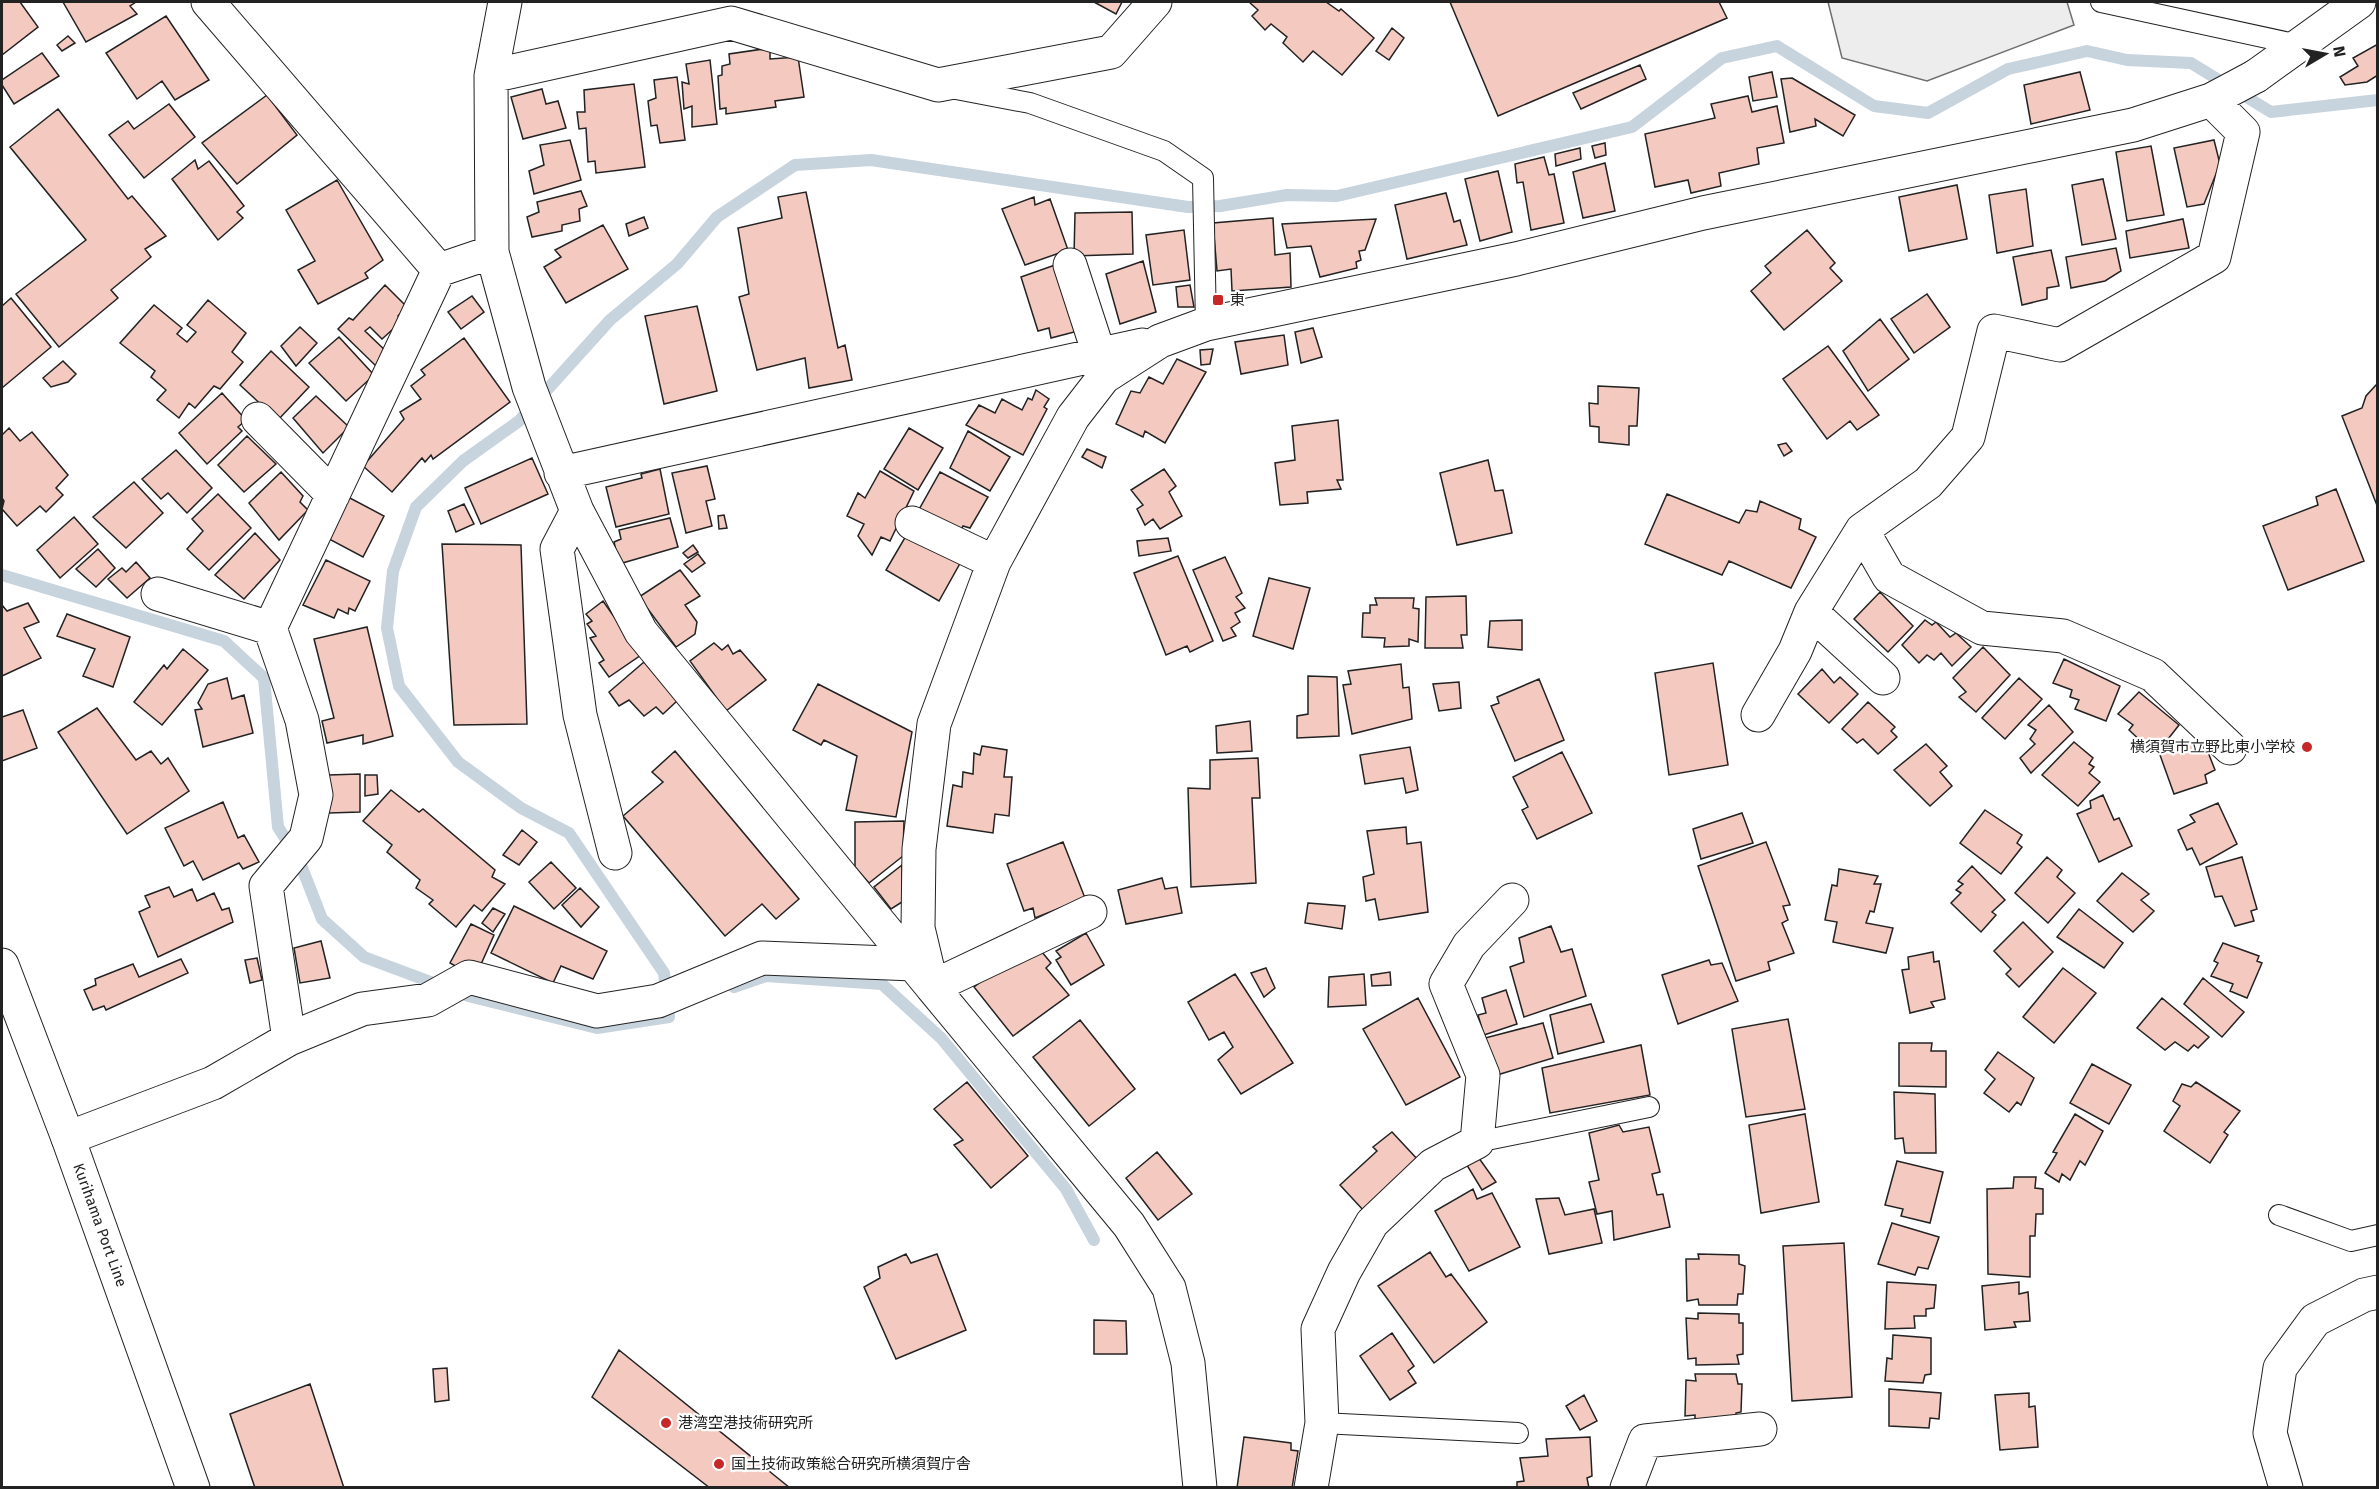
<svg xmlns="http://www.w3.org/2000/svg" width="2379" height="1489" viewBox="0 0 2379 1489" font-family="'Fira Sans','Noto Sans JP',sans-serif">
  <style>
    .parking { fill: #ededed; stroke: #6f6f6f; stroke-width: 1.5 }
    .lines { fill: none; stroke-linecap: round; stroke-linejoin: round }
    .stream { stroke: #c7d3dd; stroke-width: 12 }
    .building { fill: #f3c9c0; stroke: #222; stroke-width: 1.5 }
    .service-casing { stroke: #222; stroke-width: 22 }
    .minor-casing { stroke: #222; stroke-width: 35 }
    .tertiary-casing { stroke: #222; stroke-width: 35 }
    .secondary-casing { stroke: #222; stroke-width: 35 }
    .service { stroke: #fff; stroke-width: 20 }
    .minor { stroke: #fff; stroke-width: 33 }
    .tertiary { stroke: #fff; stroke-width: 33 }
    .secondary { stroke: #fff; stroke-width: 33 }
    .poi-dot { fill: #c62828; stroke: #fff; stroke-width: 2 }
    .labels { text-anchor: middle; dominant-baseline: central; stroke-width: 4.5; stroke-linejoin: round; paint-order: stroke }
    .poi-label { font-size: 15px; fill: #222; stroke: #fff; text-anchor: start }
    .street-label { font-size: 15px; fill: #222; stroke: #fff }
  </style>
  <rect width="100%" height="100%" fill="#fff"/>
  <path class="parking" d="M1828,2H2067L2074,25L1927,81L1842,58Z"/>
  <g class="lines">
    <path class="stream" d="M2,575L224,641L264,678L278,827L299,860L322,919L364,957L468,996L597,1028L669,1017L664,973L569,833L521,808L458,762L399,686L387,628L393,571L416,507L463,461L519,421L610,320L677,264L717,217L795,165L871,160L1188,207L1220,206L1287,195L1337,196L1632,127L1722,58L1777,46L1874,106L1928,113L2008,69L2087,51L2127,60L2191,63L2271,112L2378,100
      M734,987L766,976L882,984L941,1038L1066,1189L1094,1240"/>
  </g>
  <path class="building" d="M2,2H20L38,27L2,55Z
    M63,2H136L130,6L137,14L86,42Z
    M1094,2H1122L1116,14Z
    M1249,2H1326L1339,11L1341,9L1374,38L1342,75L1313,51L1303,62L1283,43L1287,37L1271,24L1265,30L1252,16L1258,10Z
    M1450,2H1719L1727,18L1498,116Z
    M166,16L209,80L175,100L162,81L137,99L106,53Z
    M1392,28L1404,38L1389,60L1376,51Z
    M68,36L75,43L62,51L57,45Z
    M2378,44V75L2367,82L2345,85L2340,77L2358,66L2353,58Z
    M770,48V59L798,57L804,97L775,101L776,107L726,114V108L720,109L718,76L722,75V66L730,64L729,54Z
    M42,53L59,76L14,104L2,85V80Z
    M710,60L717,124L692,127V106L684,109L682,82L689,84L686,64Z
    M1640,65L1646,79L1581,109L1573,93Z
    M1772,72L1777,97L1753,101L1749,77Z
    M2080,72L2090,110L2031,124L2024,85Z
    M677,77L685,140L660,143L657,125L651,126L648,101L656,98L654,80Z
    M1792,78L1855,115L1843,136L1815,119L1816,126L1790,132L1781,79Z
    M634,84L645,167L596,173L595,161L588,162L586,128L579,129L577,112H585L584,90Z
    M542,89L546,104L558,101L566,128L523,139L511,97Z
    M267,95L297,135L237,184L202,143Z
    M1748,96L1752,112L1777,106L1784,143L1757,148L1759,164L1719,173L1721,186L1691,193L1688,180L1655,187L1645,134L1715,118L1711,104Z
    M169,104L195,137L144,178L109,135L128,121L134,129Z
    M58,109L128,199L132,196L166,236L145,249L151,257L111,290L118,298L59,347L16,294L86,240L10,147Z
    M570,140L581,180L534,194L529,171L544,165L540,145Z
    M2214,140L2220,164L2204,204L2187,207L2174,148Z
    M1605,143L1606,155L1595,158L1592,146Z
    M2151,146L2164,215L2127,221L2116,152Z
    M1580,148L1581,159L1556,166L1555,154Z
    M1544,157L1549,175L1554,174L1564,223L1531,230L1523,182L1517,183L1515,164Z
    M195,160L198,169L209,161L244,206L237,212L243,218L218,240L172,179Z
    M1605,163L1615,211L1583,218L1573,172Z
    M1498,171L1512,232L1480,241L1465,179Z
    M2103,179L2116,239L2082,245L2072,185Z
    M337,180L383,260L365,273L368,278L318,304L298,270L315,261L286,210Z
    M1957,185L1967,239L1909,251L1899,197Z
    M2026,189L2033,246L1997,253L1989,195Z
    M581,191L587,206L579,209L580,221L562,225V231L532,237L527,217L539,212L537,202Z
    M806,192L838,348L845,345L852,380L809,388L805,358L757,370L739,297L749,294L738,228L782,218L778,197Z
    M1446,193L1454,222L1460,220L1467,245L1407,259L1395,205Z
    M1034,197L1035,205L1050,199L1068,250L1025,265L1002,209Z
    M1132,212L1133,254L1074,256L1075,213Z
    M644,217L648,228L629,236L626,224Z
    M1273,218L1275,255L1290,253L1291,287L1232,291L1231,269L1217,271L1213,223Z
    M1376,219L1365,250L1359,251L1361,260L1356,262L1357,268L1320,277L1311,246L1287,248L1282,224Z
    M2183,219L2189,248L2130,258L2126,231Z
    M603,225L628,269L566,303L544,267L561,257L555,250Z
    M1184,230L1190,280L1153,285L1146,235Z
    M1807,230L1835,263L1830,268L1842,281L1784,330L1751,291L1771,273L1765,266Z
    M2116,248L2121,271L2105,281L2071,288L2066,257Z
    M2051,250L2059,286L2047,288V299L2022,305L2013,257Z
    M1143,261L1156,312L1120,324L1106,274Z
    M1055,265L1078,331L1051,338L1049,328L1038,331L1021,277Z
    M385,285L407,307L398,316L403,320L382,339L370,327L365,331L388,353L377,367L338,329L349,318L353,320Z
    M1190,285L1194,307H1178L1176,287Z
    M1927,294L1950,327L1914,353L1891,319Z
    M472,296L484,312L461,329L448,312Z
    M11,298L51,347L2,388V306Z
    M208,300L246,333L232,352L243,362L220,389L214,386L195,408L189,403L179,418L157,400L166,390L151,377L155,371L120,343L154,305L182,328L177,334L187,342L196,332L187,325Z
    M697,306L717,391L664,404L645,316Z
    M1880,319L1909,359L1868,391L1843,351Z
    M300,327L317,343L296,366L281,346Z
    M1313,328L1322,357L1301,363L1295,332Z
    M1284,335L1288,365L1241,374L1235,342Z
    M339,337L374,375L346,401L309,363Z
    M464,338L510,402L433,459L431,455L425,462L422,458L392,492L363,466L404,419L400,412L421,399L411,386L425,375L421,370Z
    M1828,346L1879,415L1857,430L1850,421L1827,439L1783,379Z
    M1213,349L1210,364L1201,365L1200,350Z
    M271,351L309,387L278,420L240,385Z
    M1177,359L1206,372L1165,443L1145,431L1143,437L1116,424L1131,391L1140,393L1149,377L1163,384Z
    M63,361L76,374L68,382L51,387L43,378Z
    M2376,385H2378V508L2342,416L2362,408L2366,396Z
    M1598,386L1639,388L1637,426H1629V445L1599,442V427L1590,426L1589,403L1598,404Z
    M1036,390L1049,399L1044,407L1047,409L1023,455L966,425L979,405L995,413L1002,399L1022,410L1028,398L1032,400Z
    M222,393L246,420L238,427L242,431L207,464L179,433Z
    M316,396L349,427L323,453L293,418Z
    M1338,420L1343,480H1337L1341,489L1307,492L1308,503L1280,505L1275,463L1295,460L1292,426Z
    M9,428L20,441L32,432L68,475L56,488L63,495L46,512L40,506L17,526L2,509L4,501L2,498V435Z
    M909,428L943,448L918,490L884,469Z
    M968,431L1010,457L990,491L950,468Z
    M247,436L276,464L244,492L218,465Z
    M1786,443L1792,451L1784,456L1778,445Z
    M1087,449L1106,457L1102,468L1082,457Z
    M176,450L212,488L187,513L168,493L161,499L142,479Z
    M532,458L548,494L481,524L465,488Z
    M1488,460L1495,491L1503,490L1512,533L1457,545L1440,473Z
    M707,466L715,499L706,501L712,526L686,533L672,473Z
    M660,469L669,514L616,527L606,487L642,478L641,474Z
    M1164,469L1176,486L1169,492L1182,516L1160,529L1153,519L1145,525L1137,509L1143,505L1131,490Z
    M880,471L914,491L890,541L881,537L872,555L858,536L864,524L847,516L858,493L865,498Z
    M281,472L303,496L300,502L308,510L279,540L249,503Z
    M940,472L988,497L970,528L963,526L959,535L917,513Z
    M134,482L163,513L126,548L93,517Z
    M2336,489L2364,561L2288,590L2263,526L2318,505L2316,497Z
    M218,494L251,528L209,570L187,549L203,531L192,519Z
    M1667,494L1739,523L1746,510L1757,512L1760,501L1801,519L1799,529L1816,537L1791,588L1729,561L1722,575L1645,544Z
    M348,497L384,516L363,557L329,539Z
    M464,504L474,524L456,532L448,511Z
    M724,515L727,528L719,529L718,516Z
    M74,517L98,544L60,578L37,550Z
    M670,518L678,547L619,564L614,542L621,539L619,530Z
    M910,529L963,558L939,601L886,570Z
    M255,533L280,560L244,599L215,575Z
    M1168,538L1171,551L1139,556L1137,541Z
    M442,544L521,545L527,724L454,725Z
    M693,545L698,552L688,558L683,553Z
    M98,549L115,568L96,587L76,569Z
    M698,554L705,563L692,572L684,564Z
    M1178,556L1213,641L1190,652L1187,646L1166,655L1134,573Z
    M1225,557L1242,593L1236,597L1245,608L1235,613L1240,622L1231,628L1236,636L1223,641L1193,570Z
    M326,560L370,581L355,611L349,608L348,614L338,609L334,618L303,605Z
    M136,562L150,578L127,598L108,579L122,568L126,572Z
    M680,570L700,596L685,605L697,622L695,634L676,647L639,597Z
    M1269,578L1310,588L1293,649L1253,636Z
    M1880,592L1913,626L1888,652L1854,619Z
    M1466,596L1467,635H1461L1463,648H1425L1426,597Z
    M1375,598H1414L1413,608L1419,609L1418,642L1409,639V646L1384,647L1385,638L1362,637L1363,613H1370V605H1377Z
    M603,601L641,655L609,677L599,663L604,660L590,638L596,636L587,624L592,621L586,614Z
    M28,603L39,622L24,628L41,658L2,676V605L7,611Z
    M67,614L130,637L113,687L83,676L95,649L57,636Z
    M1522,620V650L1488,647L1490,621Z
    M1925,620L1932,625L1936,622L1950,637L1956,633L1971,647L1952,666L1941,653L1934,660L1927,655L1919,663L1902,645Z
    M367,627L393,736L363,744V735L327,743L322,721L334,718L314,639Z
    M714,643L722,650L728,645L733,654L740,650L766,680L726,711L690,661Z
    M1983,647L2010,675L1976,712L1959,697L1966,692L1953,678Z
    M183,649L208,670L162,725L134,702L164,665L167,669Z
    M2064,659L2120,686L2106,721L2075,709L2079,700L2070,697L2072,690L2053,683Z
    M644,662L677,701L663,714L656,707L644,716L629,700L619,706L609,692Z
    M1713,663L1728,765L1669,775L1655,673Z
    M1401,664L1403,688L1409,687L1412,719L1352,734L1343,685L1351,684L1348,671Z
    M1822,669L1834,683L1840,677L1858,694L1829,723L1798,694Z
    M1308,676L1337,677L1339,736L1297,738V716L1308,714Z
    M227,678L232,699L244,695L253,733L203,747L195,710L202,709L198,703L208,684Z
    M2019,678L2042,699L2005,739L1982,718Z
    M1539,679L1564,740L1515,761L1491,706L1499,703L1497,697Z
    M1459,682L1461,708L1439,711L1433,684Z
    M818,684L912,732L896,817L846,810L857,756L824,740L821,745L793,730Z
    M2139,692L2179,725L2161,748L2150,739L2143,743L2129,730L2133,725L2118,714Z
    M1868,702L1895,727L1891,731L1897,737L1878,754L1863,739L1857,743L1842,729Z
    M2049,705L2073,732L2031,773L2020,758L2035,744L2030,739L2036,730L2028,725Z
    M97,708L136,760L151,751L161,764L168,758L189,791L127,834L58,732Z
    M23,710L37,748L2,761V717Z
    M1250,721L1252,751L1217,753L1216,726Z
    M2197,740L2200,749L2206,747L2215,770L2205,775L2207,783L2174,794L2160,755Z
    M2074,742L2093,758L2089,764L2094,767L2089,773L2100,782L2078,806L2042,775Z
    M1926,744L1947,766L1940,772L1952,786L1930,806L1894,770Z
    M982,746L1007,750L1004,777H1012L1009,816L995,814L993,833L947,826L953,785L962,787L963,772L973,774L974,753L980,755Z
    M1410,747L1418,790L1406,793L1403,778L1365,784L1360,755Z
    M675,751L799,899L776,919L762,904L725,936L623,816L663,782L652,772Z
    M1562,752L1592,813L1537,839L1522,810L1528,807L1513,777Z
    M1258,758L1260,798H1252L1256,883L1191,887L1188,788L1210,789V760Z
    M360,774V812L329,813L328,775Z
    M365,775H377L378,794L365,796Z
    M391,790L419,812L423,809L495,870L492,877L505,884L482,911L474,905L456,927L429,904L433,900L416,888L420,880L387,852L392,845L363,821Z
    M2103,795L2114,820L2119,818L2132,846L2099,862L2077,814L2091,808L2090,801Z
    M223,802L238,838L244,835L259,862L243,869L239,863L203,880L193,861L184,866L165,828Z
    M2218,803L2237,844L2200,865L2192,848L2187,850L2178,830L2195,822L2190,815Z
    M1985,810L2022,835L2017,843L2022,847L2001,874L1960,843Z
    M1742,813L1753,843L1701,859L1693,829Z
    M904,821L903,856L869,883L855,867V822Z
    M1406,827L1407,844L1421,842L1428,912L1379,920L1375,899L1366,901L1363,877L1374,874L1367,831Z
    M522,830L537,842L519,865L503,855Z
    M1063,842L1085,898L1035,918L1033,908L1024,911L1007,864Z
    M1766,842L1790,905L1783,906L1788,920L1782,923L1794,953L1768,962L1770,970L1736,981L1698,866Z
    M2047,857L2062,870L2057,877L2075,893L2048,923L2015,893Z
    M2242,857L2257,909L2251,911L2254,921L2235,926L2222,896L2215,897L2206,867Z
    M551,862L576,888L554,909L529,882Z
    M902,865V902L891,909L874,887Z
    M1972,866L2005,900L1992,912L1996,915L1981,932L1951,903L1961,893L1956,890L1963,884L1958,881Z
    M1839,869L1878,876L1874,884H1881L1874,912L1870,911L1866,923L1893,928L1886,953L1833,942L1837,922L1825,920L1832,885L1837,886Z
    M2122,873L2149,894L2141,900L2154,911L2133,932L2097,901Z
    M1162,878L1165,889L1177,887L1182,913L1126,924L1118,890Z
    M169,887L174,897L192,889L197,901L214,893L222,910L229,908L233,922L158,957L139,912L150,907L145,896Z
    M580,888L599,907L581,927L562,905Z
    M1308,903L1345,906L1342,929L1305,923Z
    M514,906L607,951L593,979L561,966L553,983L491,953Z
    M493,908L505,914L493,932L482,923Z
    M2079,909L2123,943L2104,968L2057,937Z
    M2023,922L2053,952L2019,987L2006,974L2011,969L1994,951Z
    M471,924L494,935L478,971H464L450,963Z
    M1551,926L1561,952L1572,949L1586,996L1524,1017L1510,967L1524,962L1519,938Z
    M1086,933L1104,965L1071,985L1056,960L1061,957L1056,951Z
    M321,941L330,978L300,983L294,948Z
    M2223,943L2259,956L2257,961L2262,963L2247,998L2230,991L2233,984L2211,976L2218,963L2214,961Z
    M1037,946L1051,963L1046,968L1069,995L1013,1036L974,987L1009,961Z
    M1933,952L1934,962L1939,961L1945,999L1931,1002L1934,1007L1910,1013L1902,970L1909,969L1908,957Z
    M257,958L262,980L250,983L245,960Z
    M181,959L188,973L106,1010L104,1006L93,1010L84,990L96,985L95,979L133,964L139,977Z
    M1709,960L1711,965L1722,963L1738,1001L1678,1024L1662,975Z
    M1266,968L1275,988L1264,997L1251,973Z
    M2063,968L2096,993L2054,1043L2023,1017Z
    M1390,972L1391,985L1372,986L1371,975Z
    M1235,974L1293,1063L1241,1094L1218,1060L1233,1047L1224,1032L1209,1040L1188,1002Z
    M1364,974L1366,1005L1328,1007L1329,977Z
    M2203,978L2244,1012L2222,1037L2184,1004Z
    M1506,990L1517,1024L1484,1035L1478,1015L1486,1013L1482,998Z
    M1418,998L1460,1077L1406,1105L1363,1029Z
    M2162,998L2209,1037L2198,1048L2194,1045L2188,1051L2175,1042L2165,1050L2137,1028Z
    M1591,1004L1604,1042L1558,1054L1550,1015Z
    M1788,1019L1805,1109L1746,1117L1732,1029Z
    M1080,1020L1135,1089L1089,1126L1033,1057Z
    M1543,1023L1553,1058L1497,1075L1485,1038Z
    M1899,1043H1932L1931,1051H1946V1087L1899,1086Z
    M1641,1045L1650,1095L1550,1113L1542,1068Z
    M1998,1052L2034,1078L2021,1105L2017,1102L2009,1112L1984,1093L1995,1079L1985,1070Z
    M2092,1064L2131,1085L2109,1124L2070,1103Z
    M967,1082L1028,1156L991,1188L954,1145L963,1140L934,1109Z
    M2196,1082L2240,1111L2224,1132L2228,1135L2210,1163L2164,1131L2180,1106L2173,1101L2182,1084L2191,1087Z
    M1894,1092L1935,1094L1936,1153H1905L1903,1138L1895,1139Z
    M1805,1114L1819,1202L1761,1213L1749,1125Z
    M2075,1114L2103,1131L2085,1165L2080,1161L2070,1180L2062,1174L2059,1182L2045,1173L2057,1153L2053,1152Z
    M1619,1125L1623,1132L1649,1127L1660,1172L1652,1174L1657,1195L1663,1194L1670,1227L1614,1240L1612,1211L1597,1214L1589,1182L1599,1180L1589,1133Z
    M1392,1132L1419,1161L1364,1211L1340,1185L1377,1151L1373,1147Z
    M1157,1152L1192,1194L1158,1220L1126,1178Z
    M1476,1154L1496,1182L1482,1190L1465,1162Z
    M1897,1161L1943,1172L1930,1223L1901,1216L1903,1209L1885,1205Z
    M2014,1177H2036L2035,1188L2043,1189V1214H2036L2035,1236H2030V1277L1988,1274L1987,1189L2013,1188Z
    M1473,1189L1477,1199L1492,1193L1520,1247L1469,1271L1435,1211Z
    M1559,1198L1565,1215L1594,1209L1602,1243L1549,1254L1536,1199Z
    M1892,1223L1939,1237L1928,1269L1918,1267L1915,1275L1878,1264Z
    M1844,1243L1852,1397L1792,1401L1783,1246Z
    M1430,1252L1446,1277L1451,1274L1487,1322L1434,1363L1378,1286Z
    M906,1254L911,1263L937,1254L966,1330L896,1359L864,1287L880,1278L878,1267Z
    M1698,1254L1739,1255V1264L1745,1266L1743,1294H1738L1737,1305H1699L1698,1299L1687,1301L1686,1259H1699Z
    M1887,1282L1936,1285L1934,1308L1926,1309V1316H1914L1915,1328L1885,1329Z
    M2019,1282V1294L2028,1292L2030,1321L2014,1322L2016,1327L1985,1330L1982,1286Z
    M1698,1313L1739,1314V1323H1743V1354L1737,1355L1739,1364L1696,1365V1358L1688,1359L1686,1318L1698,1319Z
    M1094,1320L1126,1321L1127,1354H1094Z
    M1392,1333L1414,1366L1408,1371L1416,1383L1390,1400L1360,1356Z
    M1893,1335L1931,1338V1374L1925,1375L1923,1383L1885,1381L1887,1358L1892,1359Z
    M619,1350L790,1488H710L592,1397Z
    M447,1368L449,1400L435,1402L433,1369Z
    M1695,1374H1736L1738,1384H1742L1741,1412L1736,1413L1737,1424L1695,1423V1415L1685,1416L1686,1380L1696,1381Z
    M310,1384L344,1488H255L230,1414Z
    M1889,1389L1941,1393L1939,1419L1930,1418L1929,1428L1889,1426Z
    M2029,1393V1407L2035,1406L2038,1447L2000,1450L1995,1395Z
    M1584,1395L1597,1421L1580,1430L1566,1406Z
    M1244,1437L1291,1443V1450L1298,1451L1292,1488H1237Z
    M1590,1437L1592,1476L1587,1478L1589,1488H1517V1482L1524,1481L1520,1458L1548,1456L1546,1439Z"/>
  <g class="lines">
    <defs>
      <path id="service" d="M2101,2L2299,45
        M956,89L1030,103L1164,151L1203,178L1206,324
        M1477,1142L1649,1107
        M2279,1215L2351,1241L2378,1235
        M1322,1423L1518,1433"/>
      <path id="minor" d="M208,2L439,270L492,252
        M505,2L491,76L492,252L529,387L577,511L641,632L932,987L1090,912
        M491,76L731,23L938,85L1111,52L1155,2
        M2211,100L2243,132L2214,257L2060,345L1994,331L1968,437L1928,483L1862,530L1889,577L1982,628L2063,636L2153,675L2230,748
        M1070,265L1099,354
        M258,419L333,495
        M561,473L1142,345
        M577,511L557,549L580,715L615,853
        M912,523L994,562
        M158,594L270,628
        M1811,612L1883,678
        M1758,715L1795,651L1811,612L1862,530
        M289,1039L362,1009L428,1000L469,977L597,1011L658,1001L762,958L914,964
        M68,1138L213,1083L289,1039L266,886L306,838L316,795L302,720L270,628L439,270
        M1200,1488L1188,1363L1169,1288L1129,1225L932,987L918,928L919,849L934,724L994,562L1073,417L1104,377L1160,341L1206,324L1516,259L1703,213L2133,125L2211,100L2256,76
        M1311,1488L1322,1423L1318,1329L1344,1272L1372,1223L1433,1165L1477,1142L1483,1075L1446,984L1469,945L1512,900
        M1627,1488L1645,1441L1760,1429"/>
      <path id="tertiary" d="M2256,76L2359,2
        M2286,1488L2270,1433L2280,1368L2315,1320L2364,1295L2378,1292"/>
      <path id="secondary" d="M2,965L68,1138L193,1488"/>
    </defs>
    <use href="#service" class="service-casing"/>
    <use href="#minor" class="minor-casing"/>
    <use href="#tertiary" class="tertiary-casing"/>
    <use href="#secondary" class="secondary-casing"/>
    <use href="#service" class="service"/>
    <use href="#minor" class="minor"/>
    <use href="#tertiary" class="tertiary"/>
    <use href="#secondary" class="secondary"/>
  </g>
  <g class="poi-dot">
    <rect x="1212" y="294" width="12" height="12" rx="3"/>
    <circle cx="2307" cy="747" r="6"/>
    <circle cx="666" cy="1423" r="6"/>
    <circle cx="719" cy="1464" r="6"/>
  </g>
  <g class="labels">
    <g class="poi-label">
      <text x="1230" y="300">東</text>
      <text x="2295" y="747" text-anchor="end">横須賀市立野比東小学校</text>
      <text x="678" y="1423">港湾空港技術研究所</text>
      <text x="731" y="1464">国土技術政策総合研究所横須賀庁舎</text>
    </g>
    <g class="street-label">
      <text transform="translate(100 1225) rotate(70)">Kurihama Port Line</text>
    </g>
  </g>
  <rect width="2379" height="1489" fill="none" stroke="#222222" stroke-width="6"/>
  <g transform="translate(2325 54) rotate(80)" stroke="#ffffff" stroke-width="4.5" paint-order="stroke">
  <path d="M0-4.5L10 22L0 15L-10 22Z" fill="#222222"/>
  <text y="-9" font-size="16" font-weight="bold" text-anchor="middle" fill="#222222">N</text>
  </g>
</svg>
